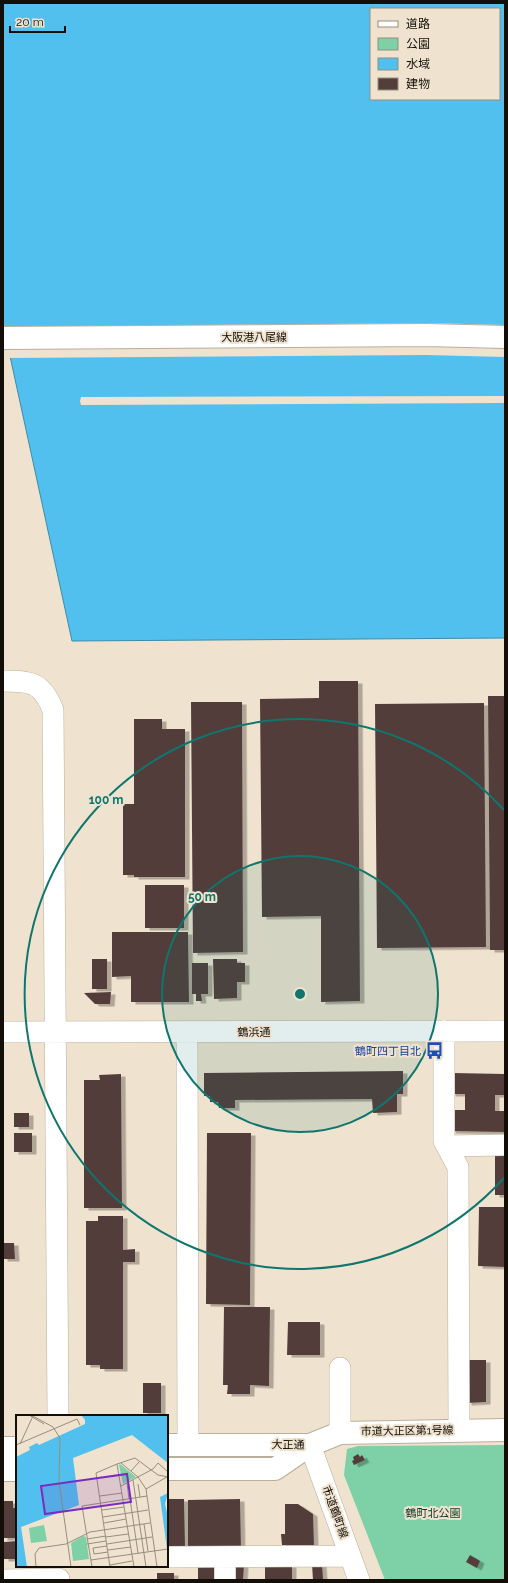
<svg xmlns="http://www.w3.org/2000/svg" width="508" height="1583" viewBox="0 0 508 1583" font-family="Raleway,'Noto Sans JP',sans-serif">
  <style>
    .green { fill: #7ed0a7 }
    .water { fill: #51c0ee; stroke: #3e8ba9; fill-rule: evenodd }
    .pier { fill: #efe2cf }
    .building { fill: #533e3b; filter: url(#shadow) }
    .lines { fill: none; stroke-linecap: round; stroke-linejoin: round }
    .minor-casing { stroke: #bbae9c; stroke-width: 22 }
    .major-casing { stroke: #bbae9c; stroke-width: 24 }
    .minor { stroke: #fff; stroke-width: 21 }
    .major { stroke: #fff; stroke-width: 22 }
    .ring { fill: none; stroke: #0f766e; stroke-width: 2 }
    .labels { text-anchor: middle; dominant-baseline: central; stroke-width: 4; stroke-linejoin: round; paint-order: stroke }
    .street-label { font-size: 11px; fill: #130f08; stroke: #efe2cf }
    .transit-label { font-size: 11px; fill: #164399; stroke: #efe2cf; text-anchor: end }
    .park-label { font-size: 11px; fill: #0d3a27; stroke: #efe2cf }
    .inset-road { fill: none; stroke: #978e7f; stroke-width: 1 }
    .view { fill: #7b2cbf; fill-opacity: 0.15; stroke: #7b2cbf; stroke-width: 2 }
    .inset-edge { fill: none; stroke: #130f08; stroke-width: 2 }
    .centre { fill: #0f766e; stroke: #efe2cf; stroke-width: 2 }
    .ring-label { font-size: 12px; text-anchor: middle; font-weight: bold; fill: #0f766e; stroke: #efe2cf; stroke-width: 4; stroke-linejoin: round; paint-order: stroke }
  </style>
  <defs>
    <filter id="shadow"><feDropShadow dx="4.5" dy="2.5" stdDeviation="0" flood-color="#0004"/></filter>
  </defs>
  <rect width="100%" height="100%" fill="#efe2cf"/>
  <path class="green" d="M505,1445V1580H385L344,1475L347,1449L358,1446Z"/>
  <path class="water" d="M3,3H505V638L72,641L3,324ZM371,9H499V99H371Z"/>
  <path class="pier" d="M429,323L505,325V357L426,355L8,358L3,334V327Z
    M505,396L504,403L81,405L80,401L81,397Z"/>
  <path class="building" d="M319,681H358L360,1001L321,1002V916L262,917L260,699L319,698Z
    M488,696H505V950H490Z
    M191,702H242L243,952L193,953Z
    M484,703L486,947L377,948L375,704Z
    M134,719H162V729H185V877H134V875H123V804H134Z
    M145,885H184V928H145Z
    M112,932H188L189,1002H131V976L112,977Z
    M92,959H107V989H92Z
    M213,959H237V963H245V982H237V998L214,999Z
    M192,963H208V994H201L202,1001H196V994H192Z
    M111,992L110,1004H95L84,993Z
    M403,1071V1094H397V1112L373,1113L372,1099L235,1100V1108H219L218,1102H210V1096H204V1073Z
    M452,1073L505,1074V1095H495V1111H505V1132L451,1131L452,1110H465V1094H451Z
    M121,1074L122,1208H84V1080H100L99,1075Z
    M14,1113H29V1127H14Z
    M14,1133H32V1152H14Z
    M207,1133H251L250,1305L206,1304Z
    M495,1154H505V1195H495Z
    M479,1207H505V1267L478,1266Z
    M98,1216H123V1250L135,1249V1262H123V1369H100V1365H86V1221H98Z
    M3,1243H14L15,1259H3Z
    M224,1307H270L269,1386L250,1385V1394H227L228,1385H223Z
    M288,1322H320V1355H287Z
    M466,1360H486V1402L467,1403Z
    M143,1383H161V1413H143Z
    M358,1454L360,1457L362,1455L365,1460L354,1465L352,1461L354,1460L353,1457Z
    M167,1499H184L185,1547H167Z
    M240,1499L241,1550L188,1551V1500Z
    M3,1501H13V1508H17V1538H3Z
    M285,1504H298L313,1514L314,1545H282L281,1534H285Z
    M17,1541V1559H4V1542Z
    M470,1555L480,1561L477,1568L466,1562Z
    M236,1564L244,1565L243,1580H232Z
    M312,1564H322L323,1579L313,1580Z
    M265,1565H292V1580H265Z
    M198,1567H217V1580H198Z
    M157,1573H174V1580H157Z"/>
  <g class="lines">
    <defs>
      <path id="minor" d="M3,681C31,681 42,682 53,710L58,1416
        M444,1031V1141L458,1167L459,1430
        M3,1032L505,1031
        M187,1032L188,1445
        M447,1146L505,1145
        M340,1368V1433
        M310,1445L359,1580
        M167,1557L350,1556
        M225,1557V1580
        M3,1580L59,1579"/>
      <path id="major" d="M3,338L426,335L505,337
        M167,1445H310
        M3,1448H17
        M167,1469H275L310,1445L340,1433L505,1430
        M3,1470H17"/>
    </defs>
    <use href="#minor" class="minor-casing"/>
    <use href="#major" class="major-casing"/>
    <use href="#minor" class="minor"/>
    <use href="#major" class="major"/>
  </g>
  <circle cx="300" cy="994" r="138" fill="#0f766e" fill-opacity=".12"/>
  <g class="ring">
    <circle cx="300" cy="994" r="138"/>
    <path d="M504 1178A275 275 0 1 1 504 810"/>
  </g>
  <defs>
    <symbol id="bus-bare" viewBox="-9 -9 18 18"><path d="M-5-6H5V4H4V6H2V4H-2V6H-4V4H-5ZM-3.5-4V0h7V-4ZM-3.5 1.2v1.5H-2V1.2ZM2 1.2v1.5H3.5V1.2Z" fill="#1a4fb4" stroke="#efe2cf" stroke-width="2.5" paint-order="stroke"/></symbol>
  </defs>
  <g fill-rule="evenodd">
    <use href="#bus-bare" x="422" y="1038" width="25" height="25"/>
  </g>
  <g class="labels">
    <g class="street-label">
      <text x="254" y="337">大阪港八尾線</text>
      <text x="254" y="1032">鶴浜通</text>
      <text transform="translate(407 1431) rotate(-1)">市道大正区第1号線</text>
      <text transform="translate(288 1445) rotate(1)">大正通</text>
      <text transform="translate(335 1512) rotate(70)">市道鶴町線</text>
    </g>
    <g class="transit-label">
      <text x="421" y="1051">鶴町四丁目北</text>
    </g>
    <g class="park-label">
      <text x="433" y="1513">鶴町北公園</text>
    </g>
  </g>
  <g transform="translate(16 1415)">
    <rect width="152" height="152" fill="#efe2cf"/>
    <path d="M104,49L120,62L107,69L103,50ZM28,110L31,126L15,128L13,113ZM67,121L70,122L73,144L57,146L55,128Z" fill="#7ed0a7"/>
    <path d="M65,0H152V48L116,20L57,43L63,90L5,112L11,152H0V42L14,35L13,32L21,28L23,30L69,9V5ZM152,78L149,89L152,102V141L144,82Z" fill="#51c0ee"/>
    <path class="inset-road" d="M13,0L28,9M15,0L37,12L44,23L43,66L55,152M4,29L17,1M0,30L61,4L64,10M105,48L122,62L130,74M115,56L123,47M117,65L130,152M111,68L113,84M122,69L124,82M105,71L137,54L142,48L152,57M84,81L106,78M114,84L122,138M86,95L108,92M87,102L132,95M88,108L110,104M128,109L132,136M90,122L112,119M71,124L90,121M71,129L90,126M91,129L136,122M91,131L77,133L78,139L92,137M92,135L115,132M75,145L152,134M94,150L116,146M20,152L19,139L23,133L50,129L74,117L134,108M76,152L66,91L131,81M94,152L80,58L101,49M118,152L101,49L119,43L142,60L152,62M141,152L130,74L151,62"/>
    <path class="view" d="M111,59L115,87L29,99L25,71Z"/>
    <rect width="152" height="152" class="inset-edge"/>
  </g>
  <circle cx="300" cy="994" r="6" class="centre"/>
  <g class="ring-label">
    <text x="106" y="804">100 m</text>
    <text x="202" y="901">50 m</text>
  </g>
  <rect width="508" height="1583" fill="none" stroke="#130f08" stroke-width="8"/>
  <rect x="370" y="8" width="130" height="92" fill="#efe2cf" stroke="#978e7f"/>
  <rect x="378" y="21" width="20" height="6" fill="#ffffff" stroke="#978e7f"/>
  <text x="406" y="28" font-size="12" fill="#130f08">道路</text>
  <rect x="378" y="38" width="20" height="12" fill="#7ed0a7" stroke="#978e7f"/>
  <text x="406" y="48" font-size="12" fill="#130f08">公園</text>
  <rect x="378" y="58" width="20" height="12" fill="#51c0ee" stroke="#978e7f"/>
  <text x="406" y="68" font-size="12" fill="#130f08">水域</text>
  <rect x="378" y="78" width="20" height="12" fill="#533e3b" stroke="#978e7f"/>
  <text x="406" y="88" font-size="12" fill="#130f08">建物</text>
  <path d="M10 26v6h55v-6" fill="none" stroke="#130f08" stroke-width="2"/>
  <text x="16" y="26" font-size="12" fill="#130f08" stroke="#efe2cf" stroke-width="3" paint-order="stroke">20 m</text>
</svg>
